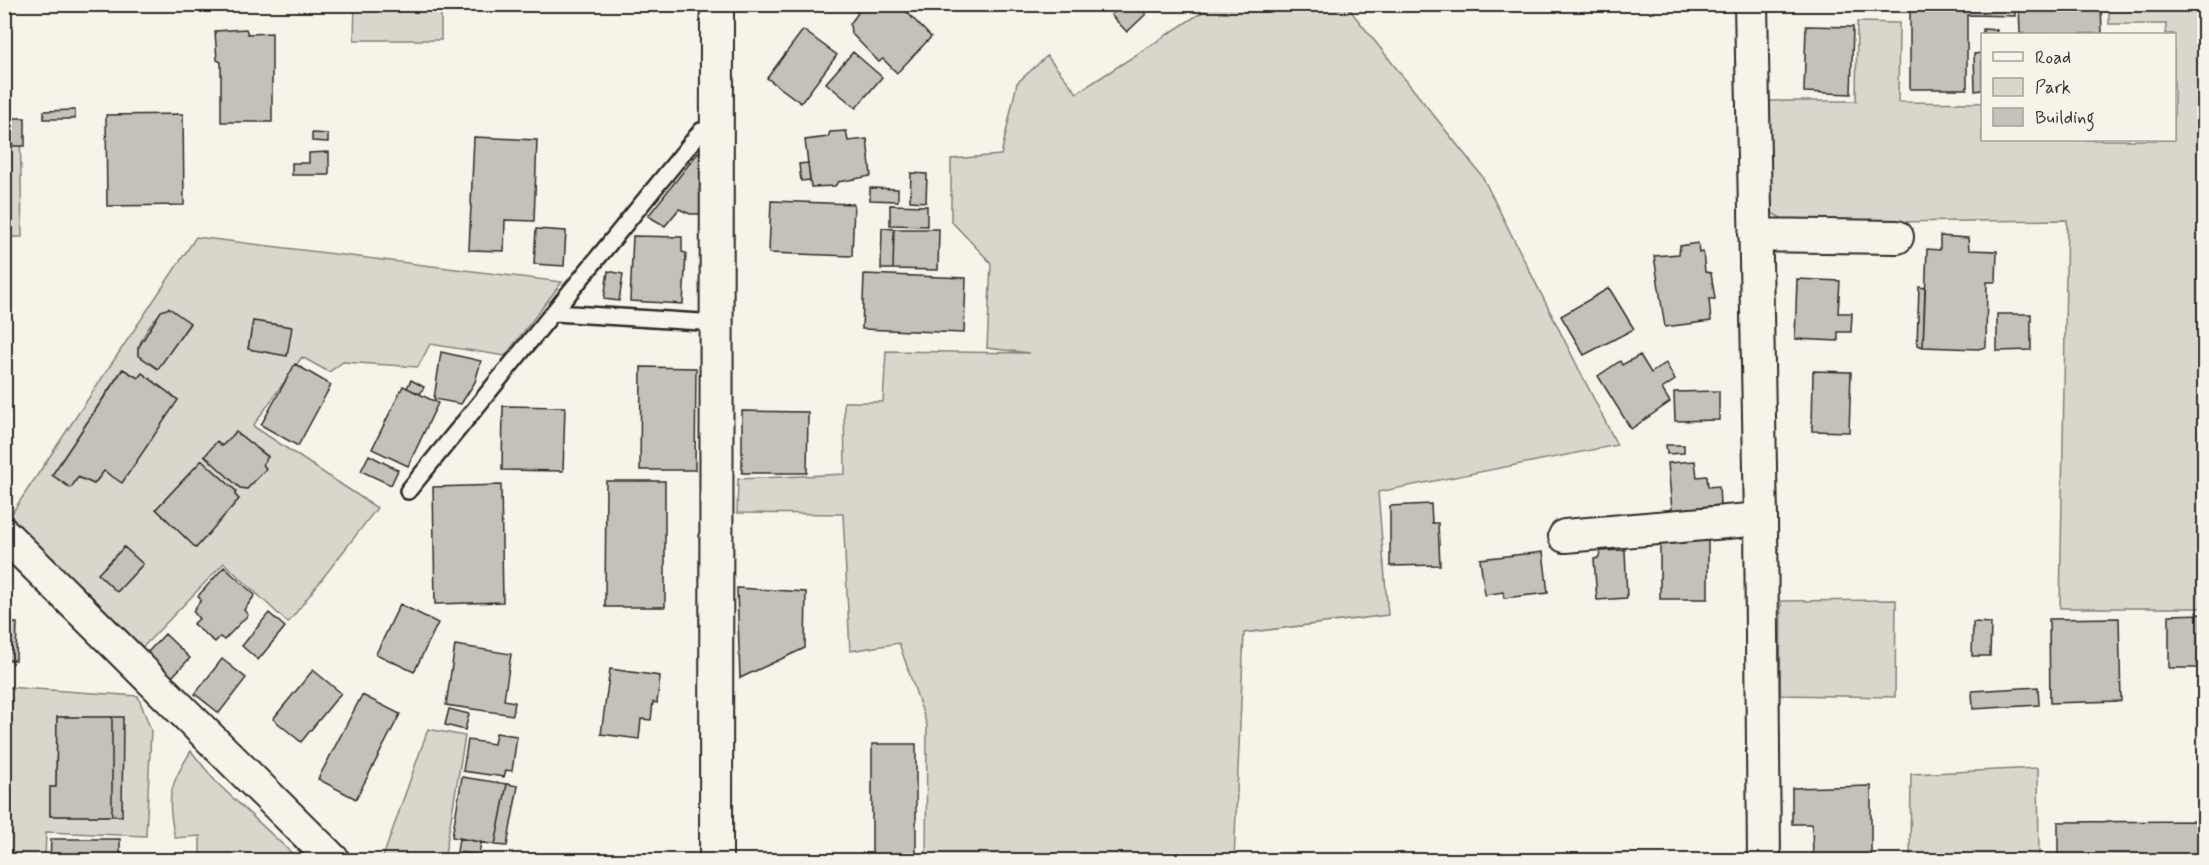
<svg xmlns="http://www.w3.org/2000/svg" width="2209" height="865" viewBox="0 0 2209 865" font-family="Mynerve,sans-serif">
  <style>
    .green { fill: #dad6cc; stroke: #82807c; stroke-width: 1.5; fill-rule: evenodd }
    .building { fill: #c4c1b9; stroke: #2b2b2b; stroke-width: 1.5 }
    .lines { fill: none; stroke-linecap: round; stroke-linejoin: round }
    .service-casing { stroke: #2b2b2b; stroke-width: 20 }
    .minor-casing { stroke: #2b2b2b; stroke-width: 36 }
    .service { stroke: #f7f3e8; stroke-width: 15 }
    .minor { stroke: #f7f3e8; stroke-width: 32 }
  </style>
  <rect width="100%" height="100%" fill="#f7f3e8"/>
  <filter id="ink" filterUnits="userSpaceOnUse"><feTurbulence type="fractalNoise" baseFrequency=".0167" numOctaves="2"/><feDisplacementMap in="SourceGraphic" scale="12" xChannelSelector="R" yChannelSelector="G"/><feConvolveMatrix kernelMatrix="1 2 1 2 8 2 1 2 1" color-interpolation-filters="sRGB"/></filter>
  <g filter="url(#ink)">
    <path class="green" d="M355,5H441V40H354Z
      M1213,5H1346L1482,176L1617,445L1378,492L1388,615L1244,633L1234,860H926L927,725L899,643L850,651L843,514L737,513L738,479L845,474L844,402H883L886,351L1030,353L987,348L991,263L951,221V159L1001,155L1017,83L1047,56L1077,93Z
      M2109,5H2204V608H2060L2067,220L1790,223L1772,213L1769,101H1856L1857,22L1899,23L1898,102L1982,103V140H2174V34H2166V24H2109Z
      M5,122H20L22,237H5Z
      M196,237L562,282L505,356L430,344L418,367L343,362L329,372L302,357L253,426L377,508L288,623L224,563L143,647L10,516ZM169,308L190,324L158,368L138,355C137,341 156,313 169,308ZM253,321L291,327L287,356L248,349ZM122,369L138,378L142,373L178,400L104,471L94,484L78,477L70,488L52,475ZM236,432L268,456L263,464L266,469L247,489L240,488L217,441L222,446ZM202,460L236,491L235,495L239,499L196,548L156,509ZM124,547L143,564L117,592L99,574Z
      M1896,600L1895,697L1780,695L1781,601Z
      M5,687L138,696L151,730L146,836L46,832L45,860H5ZM57,717H112V816H50V787H56Z
      M428,729L465,736L444,860H382Z
      M191,751L216,782L299,860H200V836L175,838C166,797 169,787 191,751Z
      M2038,768L2039,860H1910L1911,774Z"/>
    <path class="building" d="M859,4H899L931,37L897,73L883,59L879,62L851,33L850,24L858,13L855,9Z
      M1122,4H1137L1146,14L1127,32L1111,15Z
      M1910,4H2015V16L1967,15V89H1910Z
      M2019,4H2101L2102,34H2020Z
      M1806,26L1853,27L1851,94L1804,92Z
      M246,29L248,34L272,33V122H221V62L217,60L215,31Z
      M1983,29L1997,30L1996,34H1983Z
      M803,30L837,55L801,103L767,78Z
      M853,52L882,77L856,108L826,83Z
      M1982,53V90L1975,91L1974,54Z
      M75,110V119H44V111Z
      M183,114L184,205L107,206L106,115Z
      M4,118H25V146H4Z
      M846,131L848,141L867,139L871,176L838,182L835,186L811,187L805,140L828,137L830,132Z
      M312,133L328,134V142L312,141Z
      M474,137L537,140L534,221L505,220L504,251L469,250Z
      M701,149L703,214H690L679,209L665,226L648,216Z
      M329,152V175H292V163H309V153Z
      M808,163L810,180L801,181L799,164Z
      M911,173L927,174L926,202L910,201Z
      M870,188L898,189V201L870,200Z
      M771,201L854,204L852,256L769,253Z
      M890,205L927,206V226L890,225Z
      M882,228L894,229L893,269H881Z
      M536,229L566,231L564,266L534,264Z
      M894,229H939L938,270L893,269Z
      M633,236L682,237V252L686,253L683,304L630,301Z
      M1940,236L1968,238L1969,250L1997,251L1996,282H1987L1986,347L1978,349L1923,347L1927,249L1940,250Z
      M1698,243L1699,253L1703,252L1705,272L1711,273L1715,299H1709L1711,321L1665,327L1654,256L1679,254L1680,246Z
      M608,271L623,274L619,301L604,299Z
      M864,274L966,278L964,333L862,329Z
      M1797,279L1840,281L1838,313H1852L1851,332H1838V341L1795,339Z
      M1919,287L1925,288L1923,347L1917,345Z
      M1609,288L1634,329L1584,355L1561,316Z
      M169,308L190,323L158,369L138,355V348L161,311Z
      M1997,314H2031V350L1997,351Z
      M253,321L292,327L287,356L248,349Z
      M441,352L481,361L475,382L461,404L434,399Z
      M1640,355L1651,373L1666,363L1675,380L1662,389L1670,402L1631,429L1598,376L1620,361L1622,365Z
      M295,364L331,385L298,446L261,425Z
      M641,367L696,368L695,470H640Z
      M123,369L138,378L142,373L178,400L122,483L104,471L94,484L78,477L71,488L52,475Z
      M1813,371L1851,372L1849,432L1812,431Z
      M411,380L424,387L420,394L407,388Z
      M403,386L438,403L408,466L372,449Z
      M1719,391V420L1675,421L1674,392Z
      M503,406L565,407L563,471L502,470Z
      M742,411L808,412L807,473H742Z
      M236,432L268,457L263,464L266,469L247,489L240,488L205,456L217,441L222,446Z
      M1666,445H1684V453L1667,454Z
      M369,455L398,470L391,485L361,471Z
      M202,460L236,491L235,495L239,499L196,548L156,509Z
      M1695,461L1697,477L1707,476L1708,487L1719,486L1720,505L1672,510L1668,463Z
      M606,481H665V607H605Z
      M501,485L503,602L435,604L433,487Z
      M1431,504L1432,523H1438L1440,565L1390,566V506Z
      M1660,541H1708V599H1660Z
      M124,547L143,564L117,592L98,574Z
      M1625,550L1627,598L1597,600L1594,559L1598,558L1601,551Z
      M1543,552L1548,593L1504,598L1503,592L1485,595L1480,559Z
      M224,567L255,595L244,610L248,615L224,640L220,637L215,642L193,624L199,619L193,611L201,600L198,596Z
      M737,588L806,592L805,648L740,678Z
      M400,604L438,623L414,672L376,654Z
      M269,613L285,627L258,660L242,646Z
      M2204,614V668H2169V615Z
      M2119,618L2121,701L2050,703L2049,619Z
      M1973,622L1991,623L1990,656H1972Z
      M4,623H17L16,660H4Z
      M165,634L190,658L172,677L147,653Z
      M455,645L511,654L504,700L515,702L513,715L446,705Z
      M222,659L246,678L219,713L195,694Z
      M610,669L660,676L657,703L653,702L651,720L641,719L639,739L601,734Z
      M313,670L341,693L301,742L273,719Z
      M2038,687L2039,705L1973,709L1972,691Z
      M362,695L400,714L356,799L318,779Z
      M449,709L469,714L465,730L445,725Z
      M57,717H112V816H50V787H56Z
      M112,717H123L122,816H112Z
      M496,733L517,736L512,771L506,770L504,777L463,771L468,740L494,744Z
      M872,744H916V860H872Z
      M462,777L507,784L495,845L452,837Z
      M507,784L518,786L507,846L495,845Z
      M1871,786V855L1813,856L1812,824H1792V788Z
      M2204,821V859H2058V822Z
      M459,838L481,842L479,855L457,852Z
      M51,839H120V852L125,855V860H50Z"/>
    <g class="lines">
      <defs>
        <path id="service" d="M555,313L717,323
          M408,491L701,131L717,130"/>
        <path id="minor" d="M1751,4L1761,519L1764,860
          M1755,235L1897,237
          M4,534L333,860
          M1565,536L1761,519
          M716,860L717,4"/>
      </defs>
      <use href="#service" class="service-casing"/>
      <use href="#minor" class="minor-casing"/>
      <use href="#service" class="service"/>
      <use href="#minor" class="minor"/>
    </g>
  </g>
  <rect width="2209" height="865" fill="none" stroke="#f7f3e8" stroke-width="24"/>
  <rect x="12" y="12" width="2185" height="841" fill="none" stroke="#2b2b2b" stroke-width="2" filter="url(#ink)"/>
  <rect x="1981" y="33" width="195" height="108" fill="#f7f3e8" stroke="#a5a39c" stroke-width="1.5"/>
  <rect x="1993" y="52" width="30" height="9" fill="#f7f3e8" stroke="#a5a39c" stroke-width="1.5"/>
  <text x="2035" y="63" font-size="18" fill="#2b2b2b">Road</text>
  <rect x="1993" y="78" width="30" height="18" fill="#dad6cc" stroke="#a5a39c" stroke-width="1.5"/>
  <text x="2035" y="93" font-size="18" fill="#2b2b2b">Park</text>
  <rect x="1993" y="108" width="30" height="18" fill="#c4c1b9" stroke="#a5a39c" stroke-width="1.5"/>
  <text x="2035" y="123" font-size="18" fill="#2b2b2b">Building</text>
</svg>
